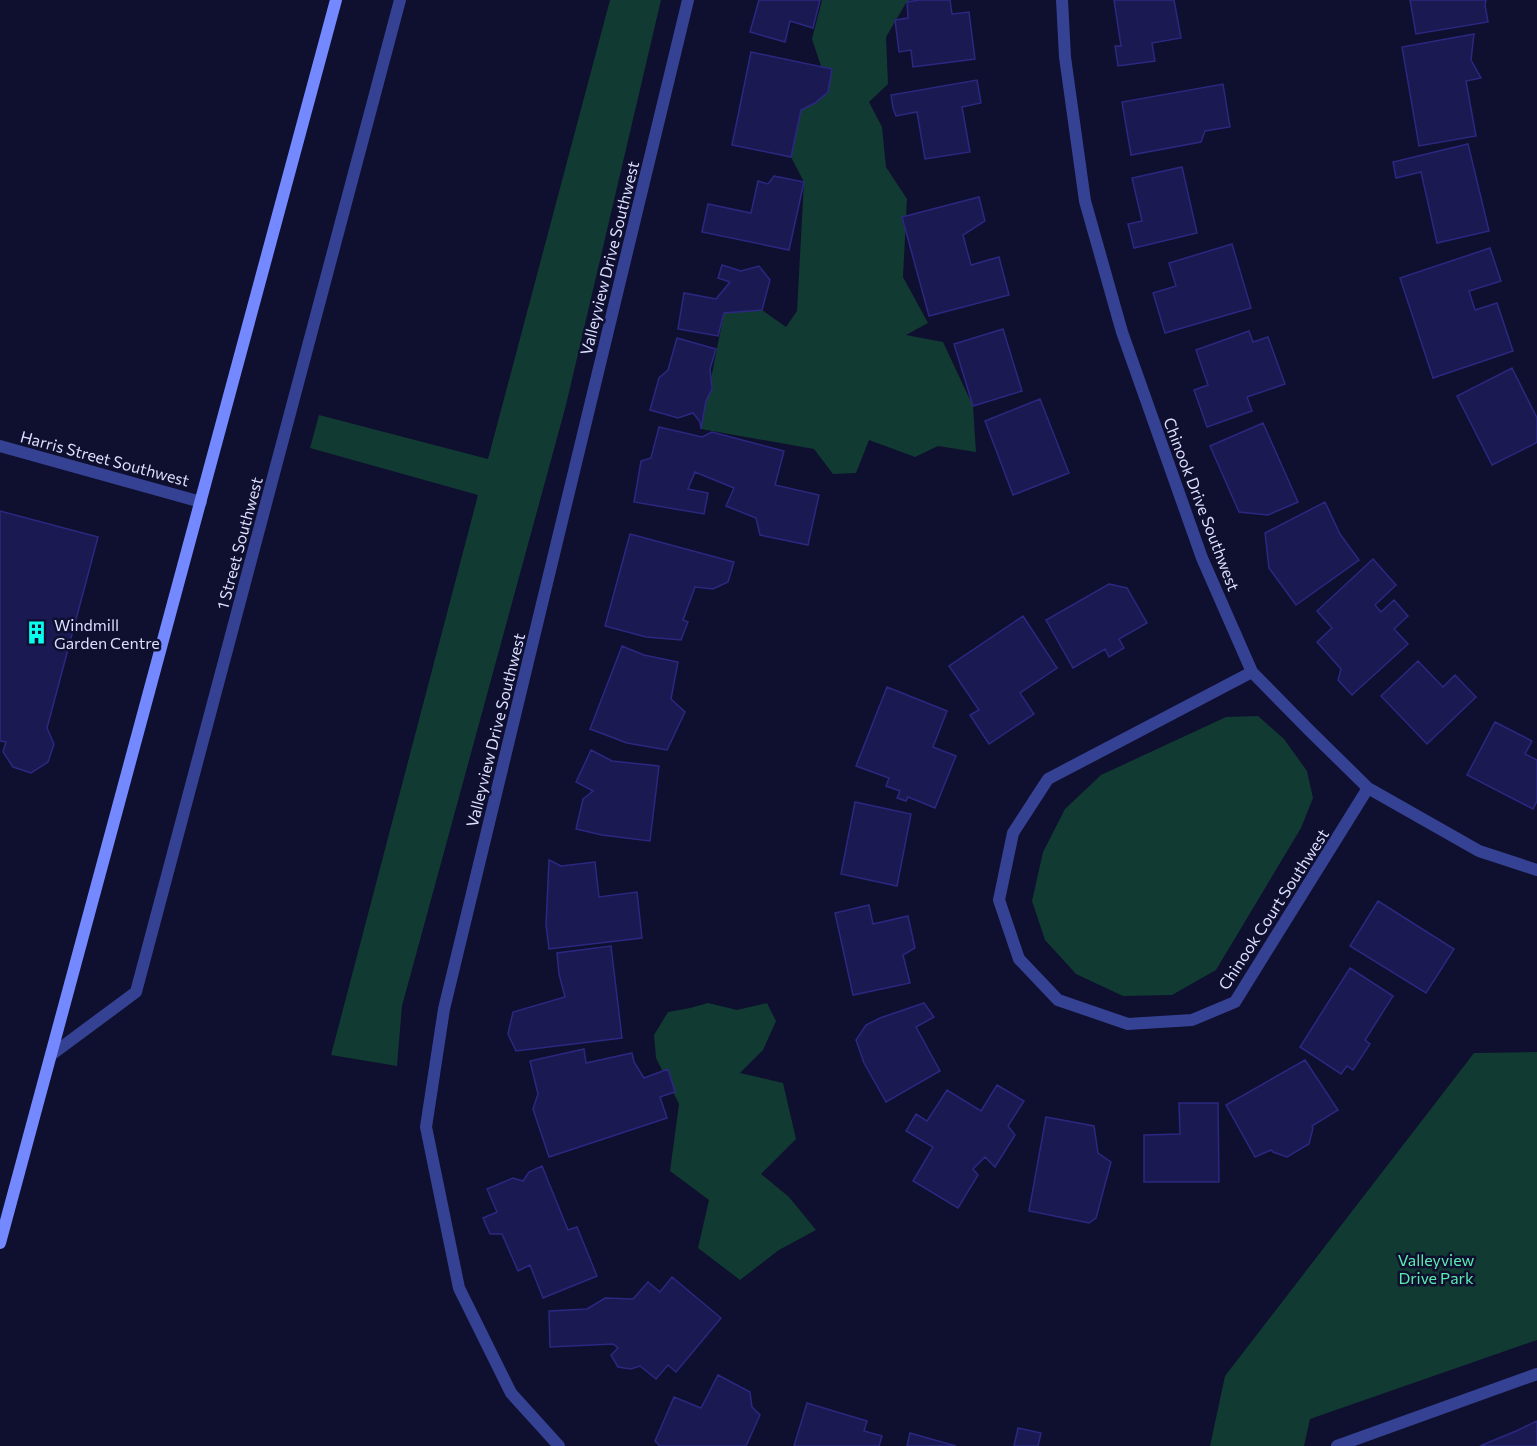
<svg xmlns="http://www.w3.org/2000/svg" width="1537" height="1446" viewBox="0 0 1537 1446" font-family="Commissioner,sans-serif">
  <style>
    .green { fill: #113a32 }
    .building { fill: #1b1952; stroke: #2b2881; stroke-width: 1.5 }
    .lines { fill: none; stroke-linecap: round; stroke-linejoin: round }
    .lane { stroke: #354293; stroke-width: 12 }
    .street { stroke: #354293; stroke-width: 12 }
    .secondary { stroke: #7489ff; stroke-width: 12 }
    .labels { text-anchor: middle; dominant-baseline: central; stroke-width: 5; stroke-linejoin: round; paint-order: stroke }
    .street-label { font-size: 16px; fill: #dddfff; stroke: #0f0f2f }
    .poi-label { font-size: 16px; fill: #dddfff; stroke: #0f0f2f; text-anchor: start }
    .park-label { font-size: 16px; fill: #5bedaf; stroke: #0f0f2f }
  </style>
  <rect width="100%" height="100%" fill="#0f0f2f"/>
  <path class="green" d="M610,0H661L566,405L402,1006L397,1066L331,1055L478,495L310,448L319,415L488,459Z
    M822,0H910L906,3L886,37L888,84L869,102L882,127L886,167L907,199L903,277L928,323L906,335L943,342L973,406L976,452L938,446L915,457L869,440L856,473L833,474L814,449L701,429L724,313L762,310L786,327L797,311L804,182L791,157L801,110L828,92L832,69L821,66L812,39Z
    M1258,716L1284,739L1307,771L1313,798L1301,828L1216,970L1172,995L1123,996L1076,974L1045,940L1032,901L1043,852L1065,809L1101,775L1226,717Z
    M708,1003L737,1010L767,1003L776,1021L763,1050L740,1073L783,1083L796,1139L761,1174L789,1197L816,1230L779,1250L740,1280L698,1248L709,1200L670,1171L679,1104L656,1058L654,1035L668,1012L690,1008Z
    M1537,1052V1340L1310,1419L1304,1446H1210L1225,1376L1474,1053Z"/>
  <path class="building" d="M759,0H820L813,28L790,21L785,42L750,32Z
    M919,0H950L952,14L969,12L975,59L913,67L911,50L899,52L895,20L908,18L907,2Z
    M1114,0H1174L1181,38L1152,43L1155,61L1118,66L1115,46H1121Z
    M1410,0H1486L1485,5L1488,22L1416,34Z
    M1474,34L1471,60L1481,78L1466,81L1476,136L1419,146L1402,47Z
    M751,52L832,69L828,92L815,103L801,110L791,157L732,145Z
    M977,80L981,103L962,107L970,152L925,159L917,112L896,116L893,108L891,95Z
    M1223,84L1230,127L1205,131L1201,142L1131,155L1122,102Z
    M1468,144L1489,231L1437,243L1421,172L1396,178L1393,162Z
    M1182,167L1197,233L1134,248L1128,224L1142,221L1132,178Z
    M774,176L804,182L789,250L702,232L708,204L751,213L758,181L768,184Z
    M979,197L985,221L963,235L971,265L999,257L1009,295L929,316L902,217Z
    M1232,244L1251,308L1165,333L1153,293L1176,286L1169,263Z
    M1490,248L1501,281L1469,291L1475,310L1497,303L1513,351L1433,378L1400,278Z
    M722,265L741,271L759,266L770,280L762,310L724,313L718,336L678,329L684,293L716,299L730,282L718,278Z
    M1003,329L1022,391L973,406L954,344Z
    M1249,331L1253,342L1268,337L1285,384L1247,397L1252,411L1207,427L1194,390L1208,385L1196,350Z
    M677,338L716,349L710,369L712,389L706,401L701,429L700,422L693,413L678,418L650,410L659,378L668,370Z
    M1512,368L1537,418V441L1536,443L1492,465L1457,396Z
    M1040,399L1069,473L1013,495L985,421Z
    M1263,423L1298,502L1268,515L1239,512L1210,446Z
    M659,427L702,437L712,432L784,451L775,485L819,495L808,545L760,535L756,518L726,506L734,488L695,472L688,489L708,493L704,514L634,502L641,461L651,458Z
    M1325,502L1340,534L1359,560L1296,605L1269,568L1265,533Z
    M0,511L98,537L47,728L54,744L48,762L31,773L13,767L3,752L6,742L0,741Z
    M630,534L734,562L728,582L713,589L695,587L683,620L688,622L681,640L646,637L605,626Z
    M1373,559L1396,585L1375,605L1381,612L1394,600L1408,616L1394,629L1408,644L1352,695L1338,680L1341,669L1317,642L1332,628L1317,611Z
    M1109,584L1127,588L1147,623L1119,639L1124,648L1109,657L1105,649L1073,668L1046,620Z
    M1023,616L1057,668L1020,693L1034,714L989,744L970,715L979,710L949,666Z
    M622,646L644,655L678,662L671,699L685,712L667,750L627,743L590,729Z
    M1418,661L1443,687L1455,675L1476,697L1427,744L1381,696Z
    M887,687L947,711L933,747L956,756L935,808L908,797L906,801L897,798L900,791L886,786L889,778L856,766Z
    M1495,722L1532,741L1525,754L1537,760V801L1533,809L1467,775Z
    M591,750L612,761L659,766L650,841L602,835L576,829L583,799L593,791L576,782Z
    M855,802L911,814L897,886L841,874Z
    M549,860L561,866L595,862L599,897L637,892L642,938L549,949L546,925Z
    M1378,901L1454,949L1426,993L1350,946Z
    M869,905L873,924L908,916L915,948L903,955L910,983L853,995L835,913Z
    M611,946L622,1038L516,1051L508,1034L513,1012L565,997L559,974L557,953Z
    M1350,968L1393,996L1365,1040L1370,1044L1353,1070L1347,1066L1341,1074L1300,1047Z
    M924,1003L934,1017L916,1027L940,1071L886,1102L864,1063L856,1040L866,1025L880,1018Z
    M584,1049L586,1063L632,1053L634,1062L644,1078L668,1069L675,1092L660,1097L667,1118L549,1157L533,1109L538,1094L530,1061Z
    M1305,1060L1338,1110L1312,1126L1313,1128L1309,1144L1287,1157L1273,1152L1271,1150L1255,1157L1226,1105Z
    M997,1085L1024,1101L1008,1126L1015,1135L995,1167L985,1157L973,1169L978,1175L958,1208L913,1181L933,1147L906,1131L916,1114L927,1121L947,1090L981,1111Z
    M1179,1103H1218L1219,1182H1144V1135L1180,1134Z
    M1046,1117L1094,1126L1098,1153L1111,1162L1096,1218L1089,1223L1029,1211Z
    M542,1166L568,1230L577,1227L597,1276L543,1298L530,1265L518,1271L502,1234H490L483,1218L497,1212L487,1189L513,1178L523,1181L529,1172Z
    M672,1277L721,1318L676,1372L668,1365L656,1379L640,1366L631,1369L618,1367L611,1355L618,1348L613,1344L550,1347L549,1311L587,1309L605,1298L633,1299L648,1282L660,1292Z
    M718,1375L750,1392L752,1407L760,1415L746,1446H660L655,1441L674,1397L701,1408Z
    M807,1403L867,1421L864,1431L882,1436L879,1446H794Z
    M1537,1421V1446H1480L1516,1431Z
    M1018,1428L1041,1433L1038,1446H1014Z
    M910,1433L956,1446H907Z"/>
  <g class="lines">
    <path class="lane" d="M1337,1446L1537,1374"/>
    <path class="street" d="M1062,0L1065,57L1085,201L1122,332L1202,558L1252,672L1309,730L1368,788L1479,851L1537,870
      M0,446L201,502
      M1252,672L1048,779L1013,833L999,900L1019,959L1058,1000L1128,1024L1192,1020L1235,1002L1368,788
      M51,1055L136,992L400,0
      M559,1446L511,1393L459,1288L426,1127L444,1009L688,0"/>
    <path class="secondary" d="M0,1243L336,0"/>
  </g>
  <defs>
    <symbol id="building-bare" viewBox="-9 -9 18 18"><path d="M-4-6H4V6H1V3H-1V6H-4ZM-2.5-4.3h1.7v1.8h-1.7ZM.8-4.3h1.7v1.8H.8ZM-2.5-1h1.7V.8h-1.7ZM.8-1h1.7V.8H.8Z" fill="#09ffed" stroke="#0f0f2f" stroke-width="2.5" paint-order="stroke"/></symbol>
  </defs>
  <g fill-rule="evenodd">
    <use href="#building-bare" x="20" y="616" width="33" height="33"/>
  </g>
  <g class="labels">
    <g class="street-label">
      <text transform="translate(609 258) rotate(-76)">Valleyview Drive Southwest</text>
      <text transform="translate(105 458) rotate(15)">Harris Street Southwest</text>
      <text transform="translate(1202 504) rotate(69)">Chinook Drive Southwest</text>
      <text transform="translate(239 543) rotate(-75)">1 Street Southwest</text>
      <text transform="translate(495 730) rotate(-76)">Valleyview Drive Southwest</text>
      <text transform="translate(1273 909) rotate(-57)">Chinook Court Southwest</text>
    </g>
    <g class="poi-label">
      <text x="54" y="624">Windmill<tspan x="54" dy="18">Garden Centre</tspan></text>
    </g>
    <g class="park-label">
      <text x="1436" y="1259">Valleyview<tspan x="1436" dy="18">Drive Park</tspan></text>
    </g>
  </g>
</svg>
